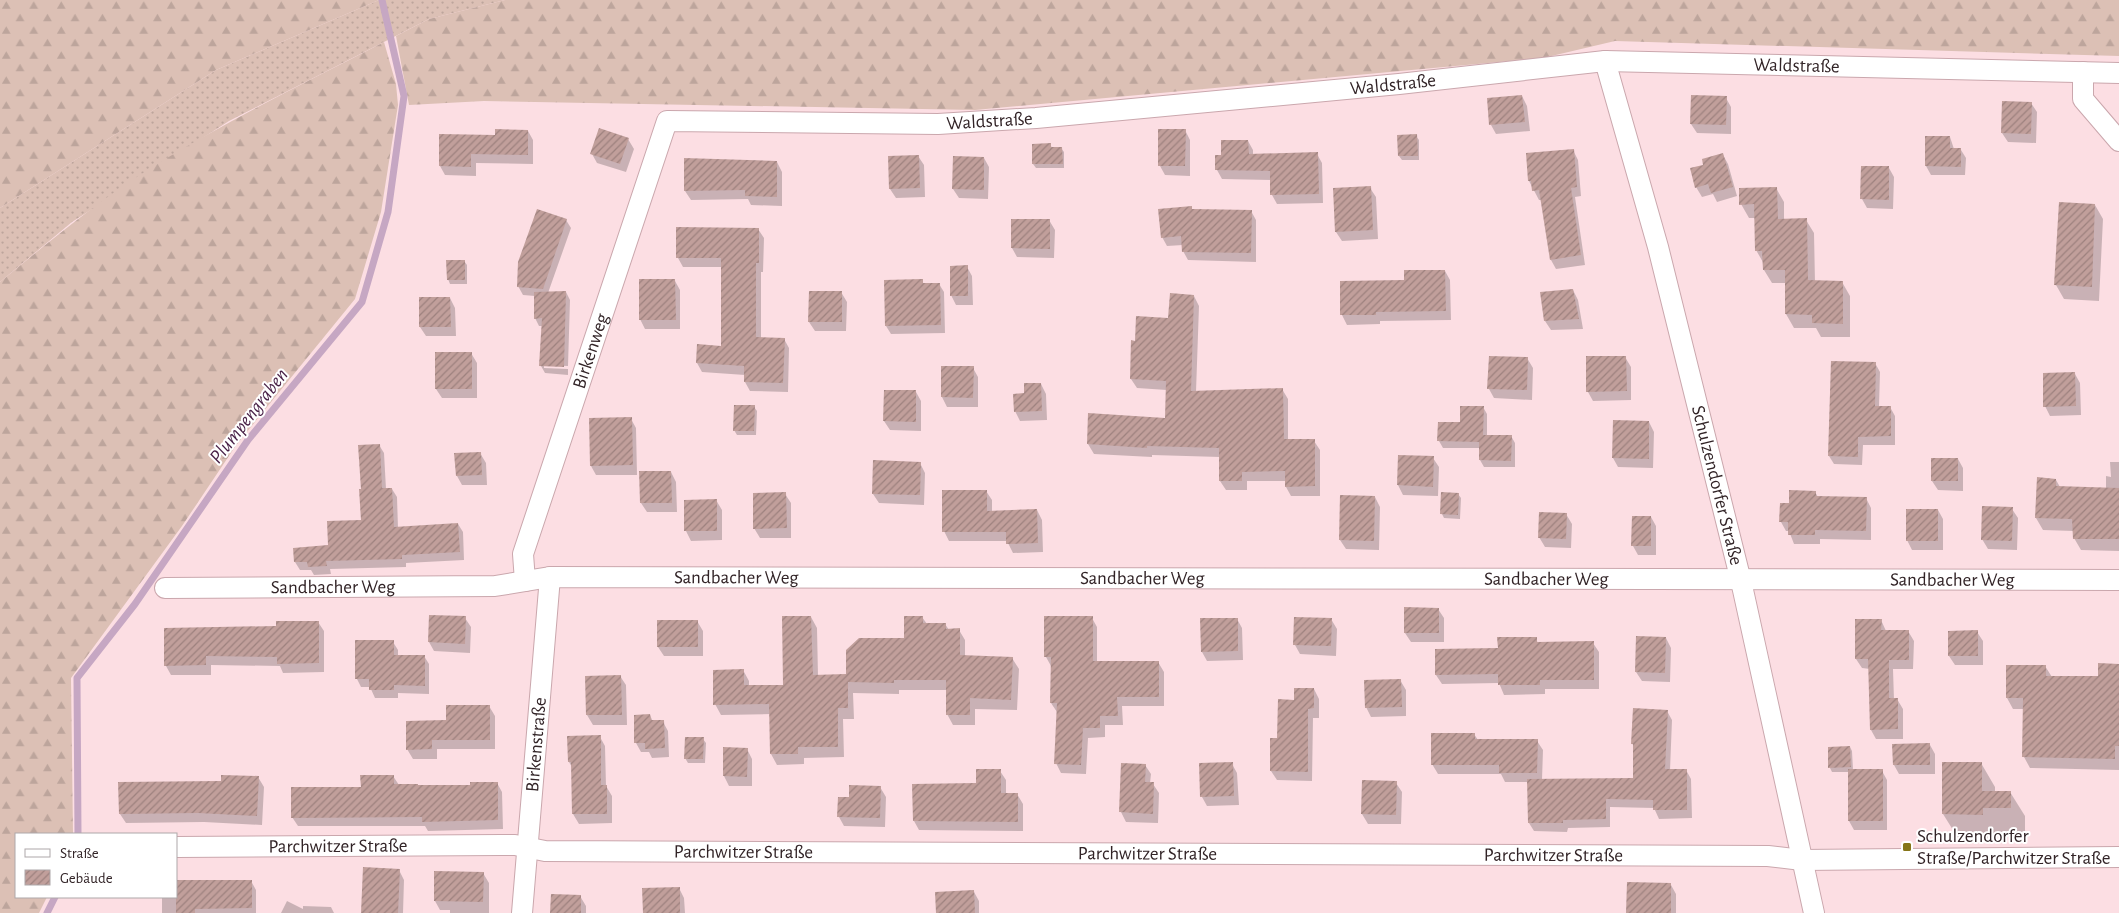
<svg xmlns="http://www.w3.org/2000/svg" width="2119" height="913" viewBox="0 0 2119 913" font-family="'Alegreya Sans',sans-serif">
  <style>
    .grass { fill: url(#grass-dots) }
    .forest { fill: url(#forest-firs) }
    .shadow { fill: #0003 }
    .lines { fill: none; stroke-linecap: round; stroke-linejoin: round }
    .stream { stroke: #c6a7c3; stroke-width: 7 }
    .building { fill: url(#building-hatch) }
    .street-casing { stroke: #caa7ad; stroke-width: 22 }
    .street { stroke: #fff; stroke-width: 20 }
    .poi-dot { fill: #867518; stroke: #fff; stroke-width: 2 }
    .labels { text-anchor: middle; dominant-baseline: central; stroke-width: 4; stroke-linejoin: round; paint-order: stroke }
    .street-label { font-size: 19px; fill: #322427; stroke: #fff }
    .poi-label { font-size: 19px; fill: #322427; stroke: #fff; text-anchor: start }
    .water-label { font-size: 20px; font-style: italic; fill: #471f45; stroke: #fff }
  </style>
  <defs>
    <pattern id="grass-dots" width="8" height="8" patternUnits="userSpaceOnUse" patternTransform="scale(1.25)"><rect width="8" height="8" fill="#dcc0b5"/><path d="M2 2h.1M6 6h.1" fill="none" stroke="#bda59c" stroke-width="1.8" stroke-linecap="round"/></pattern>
    <pattern id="forest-firs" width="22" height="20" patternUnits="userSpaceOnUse" patternTransform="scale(1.25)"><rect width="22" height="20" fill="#dcc0b5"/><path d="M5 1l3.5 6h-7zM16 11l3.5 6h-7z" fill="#bda59c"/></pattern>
    <pattern id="building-hatch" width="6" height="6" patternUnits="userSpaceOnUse" patternTransform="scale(1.25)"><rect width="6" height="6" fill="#c19f9b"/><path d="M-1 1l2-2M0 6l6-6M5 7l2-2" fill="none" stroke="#9d817e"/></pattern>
  </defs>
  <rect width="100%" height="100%" fill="#fcdee3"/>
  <path class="grass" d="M379,0H505L429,19L229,121L72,222L0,282V208L216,70Z"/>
  <path class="forest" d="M0,0H379L216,70L0,208Z
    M505,0H2119V56L1615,41L1543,58L975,110L484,101L409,105L396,36L429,19Z
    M384,42L396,84L398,105L381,212L355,299L237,444L182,526L71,678L73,834H16V897H47L39,913H0V282C50,241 99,200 154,166C228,120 307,82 384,42Z"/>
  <path class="shadow" d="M1522,96L1527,106L1530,131L1496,134L1491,125Z
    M1726,98L1731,107V134L1697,133L1691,124Z
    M2031,103L2037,112L2036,143L2008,142L2002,133Z
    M1185,130L1190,140V176L1165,175L1160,166Z
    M528,131L533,140V164L476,163V176L445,175L440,166L497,137Z
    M1399,136H1416L1419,140V160H1402L1399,156Z
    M1927,137H1950L1954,149L1961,150L1966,158L1965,175H1931L1926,166Z
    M628,139L634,149L626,172L597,163L592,154Z
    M1248,141L1253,150V155L1317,154L1322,163L1323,203L1277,204L1272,195L1271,180L1222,179L1217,170L1222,156Z
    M1050,144L1052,148H1061L1064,152V168H1036L1033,164V145Z
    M1573,150L1578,160L1581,196L1575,197L1585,265L1556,269L1551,260L1542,200H1539L1529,181L1527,154Z
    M1723,155L1728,164L1737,196L1717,202L1713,194L1702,197L1696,187L1705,166Z
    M918,156L924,165L925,197L896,198L890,189Z
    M984,158L989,167L988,199L959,198L953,189Z
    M777,162L782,172V206L751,205L748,199L691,200L685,191Z
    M1889,168L1894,177L1893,209L1867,208L1862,199Z
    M1370,188L1376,197L1378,239L1342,241L1336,232Z
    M1776,188L1784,202V220H1806L1814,233L1815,282H1842L1850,296V337H1821L1816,328H1794L1786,314V283H1772L1764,270V264L1756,250L1755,218H1749L1741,204Z
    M2095,205L2103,219L2099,301L2064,299L2056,285Z
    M1192,210L1251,211L1256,220V262L1188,260L1183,251V245L1167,246L1162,237Z
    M566,220L571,228L548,293L566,292L570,300L568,366L544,365V368L568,369V375L545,373L541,366L543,326H539L535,318V296L523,295L518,286Z
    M1049,220L1055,230L1054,258L1017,257L1012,248Z
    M758,229L764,238L763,272H761V338L784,339L789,348L788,392L750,391L745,382V375L702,372L697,363L698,345L722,347V267H683L678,258Z
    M464,261L467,265V284H450L448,279Z
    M967,267L972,276L973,305H956L951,295Z
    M1445,271L1450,280L1451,320L1380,321V324L1347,325L1342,315L1341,282H1406Z
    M675,281L680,290V329H645L640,319Z
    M922,281L924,284H939L944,292L945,333L891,334L886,326Z
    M1573,290L1578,300L1583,329L1551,330L1545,321Z
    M841,292L847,302L846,331H815L809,322Z
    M1194,296L1199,306L1196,392L1282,389L1288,399V441H1314L1320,450V496H1291L1286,487V481H1247V490H1226L1220,481V457L1152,455V457L1094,454L1088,444L1089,414L1166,419L1167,390L1137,388L1131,379L1137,342L1169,319Z
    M450,298L455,308L456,336H426L420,327Z
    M471,353L477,363V398H442L436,389Z
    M1625,357L1631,367V400L1593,401L1588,392Z
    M1527,358L1533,368L1532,400L1494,398L1489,389Z
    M1875,363L1880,372L1879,407H1890L1895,416V445H1863L1862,465L1834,464L1829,456Z
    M942,367L973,368L978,377V407H947L942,397Z
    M2075,374L2080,383L2081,415L2050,416L2045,406Z
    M1041,384L1046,394L1047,420L1020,421L1015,411L1025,395Z
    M916,392L921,401V431L890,430L884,421Z
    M754,407L757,411L756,435H737L734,430Z
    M1483,407L1487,414V436H1511L1515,443V467H1484L1480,460V448H1443L1439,441V423H1461Z
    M631,419L636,428L637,475H596L591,466Z
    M1649,422L1654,432L1653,468L1618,467L1613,458Z
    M379,445L384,453L386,489H392L397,497L398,528L458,524L463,532L464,560L406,563V567L330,569L331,574L314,575L311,570H300L295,562L329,546L362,522L363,490Z
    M480,453L486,463L487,485H462L457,476L456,454Z
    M1433,458L1439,467L1438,496L1403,495L1398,485Z
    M1958,459L1963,468V491L1938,490L1932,481Z
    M2110,462H2119V551L2081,550L2074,538V531L2043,530L2036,518L2056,480L2060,487L2106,489V476L2111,477Z
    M920,463L925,473L924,505L879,503L873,494Z
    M671,472L676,482L677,512H647L641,503Z
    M986,491L992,500V512L1037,510L1042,520L1043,552L1013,553L1007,541H949L944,531Z
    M1815,492L1818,497L1866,498L1871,508V540L1820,539V544H1794L1789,531H1786L1781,522L1790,504Z
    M785,494L791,503V538H760L754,528Z
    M1458,494L1461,498L1460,519L1444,518L1442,514Z
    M1375,497L1380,507L1379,550L1346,549L1340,540Z
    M716,500L722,510V540L691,541L686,531L685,501Z
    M2012,509L2018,518L2017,550L1988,549L1982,539Z
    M1938,510L1943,519V550H1912L1907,540Z
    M1566,514L1572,524L1571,548L1545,547L1539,537Z
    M1651,517L1656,526V555H1638L1633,546Z
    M1438,609L1444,618V642H1411L1405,633Z
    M811,617L817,628L818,676H847L905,639L922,617L927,624H945L949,630H959L965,640V657L1012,658L1019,669L1017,710L975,709V725H953L947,714V690H899V694L853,693L854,719H843L844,757L804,758V764L777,765L771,754V714L721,715L715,704L743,670L749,681V686H785Z
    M465,618L471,627L470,653L434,651L429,642Z
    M1092,618L1097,627V662H1158L1164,672V706H1122L1123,725H1105V737L1088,738L1086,774L1061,773L1056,763L1057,712L1051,703V666L1046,657Z
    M1237,619L1242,628L1243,660L1207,661L1202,652Z
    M1331,619L1337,629L1336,656L1300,654L1295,645Z
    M1881,620L1886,631H1908L1914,641L1913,669H1893L1894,700L1897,699L1903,709V739H1876L1871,730L1870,669L1862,668L1856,659Z
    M697,621L703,631V656H664L658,647Z
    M318,622L324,631V672L283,673L280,666L211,665V675H171L166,666L278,627Z
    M1977,632L1983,641V665H1955L1949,656Z
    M1666,638L1671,648L1670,682L1642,681L1636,672Z
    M1536,639L1538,643H1593L1599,652V689H1545V694L1504,695L1499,683L1442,684L1436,675L1499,649Z
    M393,642L398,650V656H424L429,664V694L398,693V698H375L370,687H361L357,679Z
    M2119,665V770L2030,768L2024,757V709H2013L2007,698L2045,666L2052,677L2099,678Z
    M620,676L626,685L627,725H593L587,715V678Z
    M1400,680L1406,690V716L1371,717L1366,707Z
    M1314,689L1319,699V718H1313L1312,781L1277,780L1271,771L1278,740L1295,701Z
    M489,706L495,716V749H437V759H413L407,749L448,722Z
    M1667,711L1672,720L1670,771L1686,770L1691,779L1692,818L1659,819L1654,808L1610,807V827L1568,828L1567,832L1534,831L1529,823L1528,782H1505L1501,774H1438L1432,764L1474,734L1478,740L1537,741L1543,750L1542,780H1634V747L1632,743Z
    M650,715L653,722H663L668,731L669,757L652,758L649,752H641L636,743Z
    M600,737L605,746L606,786L612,796V823L579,824L573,814V769L569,762Z
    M703,739L706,743L705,763H688L685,758Z
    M1930,745L1935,754V774H1899L1894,765Z
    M1850,747L1852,751L1853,770L1882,771L1887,780V830H1854L1849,821V772H1832L1830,768Z
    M724,749H747L752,759V786H729L724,776Z
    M1981,763L1995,787V792H2010L2025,816V832H1996V839L1958,838L1943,814Z
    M1232,764L1237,773L1239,805L1207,806L1202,797Z
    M1145,765L1151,774L1150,783L1153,784L1159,793L1158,823L1126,822L1121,812Z
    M1000,771L1006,780V794H1017L1023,804V831L919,830L914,821Z
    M393,776L399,785L471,786L497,783L502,792L503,829L428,831L425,826H298L292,817Z
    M258,777L264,787L262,825L204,822L126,823L120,814L222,783Z
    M1363,781L1396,783L1402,792L1401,824H1368L1362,814Z
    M880,787L886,797L885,827L844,826L839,817L850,798Z
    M399,870L404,880L403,913H362Z
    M483,873L489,883V913H450V910H440L435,901Z
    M251,881L256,890V913H162V897H176Z
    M1671,885L1676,894V913H1627Z
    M679,888L684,898L685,913H644Z
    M974,892L979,901V913H937Z
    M580,896L586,906V913H552Z
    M287,901L303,909V906L331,907L334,913H281Z"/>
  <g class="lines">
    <path class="stream" d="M78,834L77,678L135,604L248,440L362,302L388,212L404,96L382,0
      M47,913L55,897"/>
  </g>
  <path class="building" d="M1522,95L1525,122L1489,125L1487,98Z
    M1691,95L1727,96L1726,125L1690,124Z
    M2002,101L2032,102L2031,134L2001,133Z
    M599,128L629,138L620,164L590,154Z
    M495,129L528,130V155L471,154V167L439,166V134L495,135Z
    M1158,129H1186L1185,166H1158Z
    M1417,134L1418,156H1398L1397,135Z
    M1925,136H1950V148H1961V167L1925,166Z
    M1221,140H1248L1249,154L1318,152L1319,194L1270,195V171L1215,170V155H1221Z
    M1051,143V147H1062L1063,164H1032V144Z
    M1574,149L1577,187L1571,188L1581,255L1550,260L1539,190L1532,191L1531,181H1528L1526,153Z
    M1723,153L1733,187L1711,193L1708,184L1695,188L1690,168L1703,165L1702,159Z
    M919,155L920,188L889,189L888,156Z
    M953,156L984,157V190L952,189Z
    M684,158L777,161V197L745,196V190L684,191Z
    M1861,166H1889V200L1860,199Z
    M1371,186L1373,230L1335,232L1333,188Z
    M1777,187L1778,219L1807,218L1808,280L1843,281V324L1812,323V315L1785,314V270H1763L1762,251H1755L1754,204L1739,205V188Z
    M2059,202L2095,204L2092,287L2054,285Z
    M1192,206V209L1252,210L1251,253L1182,252L1181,236L1161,238L1158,209Z
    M537,209L567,219L543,289L517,287L518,262Z
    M1011,219H1050V249L1011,248Z
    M676,227L759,228V263H756V337L785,338L783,383L744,382V366L696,363L697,344L721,346V258H676Z
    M446,260H465V280H447Z
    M968,265V296H950V266Z
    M1404,270H1445L1446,311L1376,312V315H1340V281L1404,280Z
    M639,279H675L676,320H639Z
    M923,279V283H940L941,325L885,326L884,280Z
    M1573,289L1579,319L1544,321L1540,292Z
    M566,291L564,367L539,366L542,318L534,319V292Z
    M809,291H842V322H808Z
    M1170,293L1194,295L1191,391L1283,388L1284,439H1315V486L1285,487V471L1242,472V481H1219V448L1147,446V448L1087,444L1088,413L1165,418L1166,381L1130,379L1131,340L1135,341L1136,316L1168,318Z
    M419,297H450L451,327H419Z
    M435,352H472V389H435Z
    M1489,356L1528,357L1527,390L1487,389Z
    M1586,356H1626L1627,391L1586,392Z
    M1831,361L1876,362L1875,406H1891V436L1858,437V457L1828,456Z
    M941,366H974L973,398L941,397Z
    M2075,372L2076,406L2043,407V373Z
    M1024,383H1041L1042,411L1014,412L1013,394L1024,393Z
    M884,390H916V422L883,421Z
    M734,405H755L754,431H733Z
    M1460,406H1484L1483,435H1512L1511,461L1479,460V442L1437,441L1438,422H1460Z
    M632,417L633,465L590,466L589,418Z
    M1613,420L1649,421V459L1612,458Z
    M380,444L382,488H392L394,527L458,523L460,552L402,555V559L326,561L327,566L308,567L307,562H294L293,548L328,545L327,521L361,520L359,489H361L358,445Z
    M481,452L482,475L456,476L454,453Z
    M1398,455L1434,456L1433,487L1397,485Z
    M1931,458H1958V481H1931Z
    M873,460L921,462L920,495L872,494Z
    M639,471H671L672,503H640Z
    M2037,477L2056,479V486L2119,488V539H2073L2072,519L2035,518Z
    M942,490H987V511L1037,509L1038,543L1006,544V532H942Z
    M1789,490L1816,491V496L1867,497L1866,531L1815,530V535H1788V522H1779L1780,503H1789Z
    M786,492L787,528L753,529V493Z
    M1441,492L1459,493L1458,515L1440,514Z
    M1340,495L1375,496L1374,541L1339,540Z
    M717,499V531H684V500Z
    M1982,506L2013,507L2012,541L1981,540Z
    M1906,509H1938V541H1906Z
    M1539,512L1567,513L1566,539L1538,538Z
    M1632,516H1651V546H1631Z
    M1404,607L1439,608V633H1404Z
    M429,615L466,616L465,644L428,642Z
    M782,616H811L813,675L846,674V650L859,638H904V616H923V623H946V629L960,628V655L1013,657L1011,700L970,698V715H946V680H894V683L848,682V708H838V747H798V754H770L769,704L713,705V670L744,669V685H783Z
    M1044,616H1093V661H1159V697H1117L1118,716H1100V728H1083L1081,765L1054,764L1057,703H1050L1051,657H1044Z
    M1294,617L1332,618L1331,646L1293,645Z
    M1200,618H1238V651L1201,652Z
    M1855,619H1882L1881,630H1909V660H1889V698H1898V729L1870,730L1868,659H1855Z
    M657,620H698V647H657Z
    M276,621H319V663L277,664V657L206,656V665L164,666V628L276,626Z
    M1978,630V656H1948V631Z
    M1636,636L1666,637L1665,673L1635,672Z
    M1497,637H1537V642L1594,641V680H1540V685H1498V674L1435,675V649L1498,648Z
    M355,640H394V655H425V686L394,685V690H369V679H355Z
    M2098,663L2119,664V746H2115V759L2022,757L2023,698H2006V665H2046V676H2098Z
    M621,675L622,715H586L585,676Z
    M1401,679L1402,707L1365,708L1364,680Z
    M1294,688H1314V708L1308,709V772L1270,771V738H1277L1278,699L1294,700Z
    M446,705H490V740H432V749L406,750V721L446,720Z
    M1633,708L1668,710L1665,769H1687V810H1653V800L1606,799V819L1563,820V823H1528L1527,779L1633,778V744H1631Z
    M650,714L651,720H664L665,748L645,749V743H634V715Z
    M1431,733H1475V739H1538L1537,773H1499V765H1431Z
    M601,735V785H607V814H572L571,762H568L567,736Z
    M685,737H704L703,759H684Z
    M1930,743V765H1893L1892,744Z
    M1850,746L1851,767L1828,768V747Z
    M723,747L748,748L747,777L723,776Z
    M1233,762L1234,796L1200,797L1199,763Z
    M1942,762H1982V791H2011V808H1983V815L1942,814Z
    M1121,763L1146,764L1145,782H1154L1153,814L1119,812Z
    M976,769H1001V793H1018V822L913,821L912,784L976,783Z
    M1848,769H1883V821H1848Z
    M221,775L259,776L257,816L198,813L119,814L118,782L221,781Z
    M360,775H394V784H418V785H470V782H498V820L422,822V817L291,818V787H361Z
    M1362,780L1397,781L1396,815L1361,814Z
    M849,785L881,786L880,818L837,817L838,797H849Z
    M363,867L400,869L398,913H361Z
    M434,871L484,872L483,902L434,901Z
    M176,880H252V908L195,909V913H176Z
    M1627,882L1671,883V913H1626Z
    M680,887V913H643L642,888Z
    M974,890L975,913H936L935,892Z
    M551,894L581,895V913H550Z"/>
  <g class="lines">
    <defs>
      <g id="street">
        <path id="s1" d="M1605,61L1658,247L1741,581L1814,913"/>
        <path d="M2083,72V99L2119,141"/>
        <path id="s2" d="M525,581L523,554L667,121L938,124L1036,118L1399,84L1605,61L2119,73"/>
        <path id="s3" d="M165,588L495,586L550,577L2119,580"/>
        <path id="s4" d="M176,847L502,845H515L545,851L1768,856L1802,860L2119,857"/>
        <path id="s5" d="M522,913L550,577"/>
      </g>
    </defs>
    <use href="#street" class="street-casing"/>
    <use href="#street" class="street"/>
  </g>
  <rect class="poi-dot" x="1902" y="842" width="10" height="10" rx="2.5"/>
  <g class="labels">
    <g class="street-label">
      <text stroke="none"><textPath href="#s2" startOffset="1616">Waldstraße</textPath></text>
      <text stroke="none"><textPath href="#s2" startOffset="1211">Waldstraße</textPath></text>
      <text stroke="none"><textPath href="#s2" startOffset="806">Waldstraße</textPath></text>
      <text stroke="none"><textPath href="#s2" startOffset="241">Birkenweg</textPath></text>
      <text stroke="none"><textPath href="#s1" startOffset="439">Schulzendorfer Straße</textPath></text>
      <text stroke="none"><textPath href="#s3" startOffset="572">Sandbacher Weg</textPath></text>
      <text stroke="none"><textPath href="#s3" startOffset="978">Sandbacher Weg</textPath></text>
      <text stroke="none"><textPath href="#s3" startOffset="1382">Sandbacher Weg</textPath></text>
      <text stroke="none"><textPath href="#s3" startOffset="1788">Sandbacher Weg</textPath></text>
      <text stroke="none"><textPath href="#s3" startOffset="168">Sandbacher Weg</textPath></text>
      <text stroke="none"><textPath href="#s5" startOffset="169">Birkenstraße</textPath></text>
      <text stroke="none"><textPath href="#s4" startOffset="162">Parchwitzer Straße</textPath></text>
      <text stroke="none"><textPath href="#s4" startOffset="568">Parchwitzer Straße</textPath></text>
      <text stroke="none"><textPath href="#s4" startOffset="972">Parchwitzer Straße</textPath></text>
      <text stroke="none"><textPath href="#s4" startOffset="1378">Parchwitzer Straße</textPath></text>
    </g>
    <g class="poi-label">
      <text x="1917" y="836">Schulzendorfer<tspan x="1917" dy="22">Straße/Parchwitzer Straße</tspan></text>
    </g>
    <g class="water-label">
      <text transform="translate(249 416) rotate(-52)">Plumpengraben</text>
    </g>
  </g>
  <rect x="15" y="833" width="162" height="65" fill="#ffffff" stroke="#ada7a9"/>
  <rect x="25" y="849" width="25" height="8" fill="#ffffff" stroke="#ada7a9"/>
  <text x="60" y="858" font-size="15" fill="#322427">Straße</text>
  <rect x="25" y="870" width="25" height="15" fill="url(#building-hatch)" stroke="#ada7a9"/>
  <text x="60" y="883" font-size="15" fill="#322427">Gebäude</text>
</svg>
